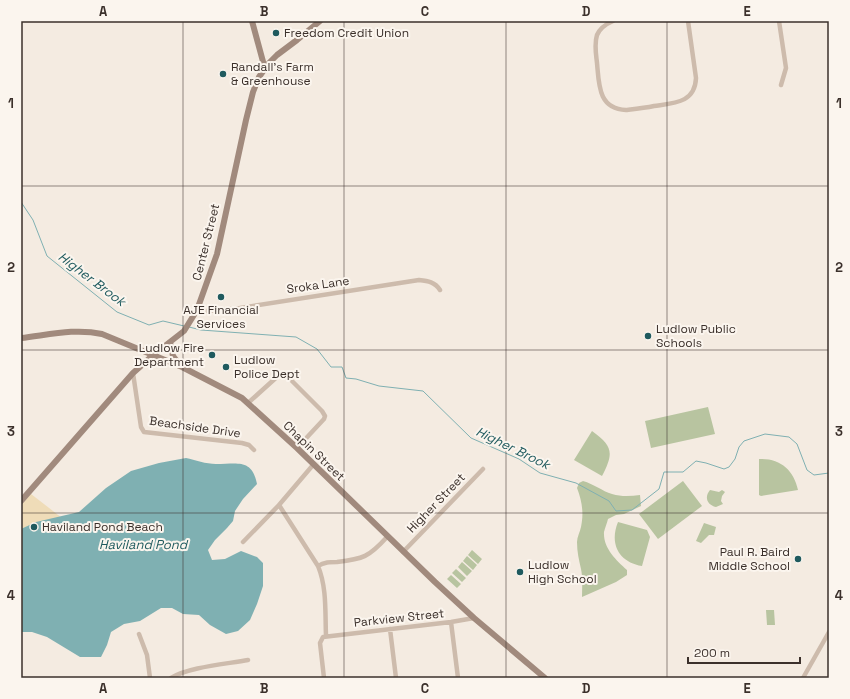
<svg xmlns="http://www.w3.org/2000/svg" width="850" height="699" viewBox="0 0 850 699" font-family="'Space Grotesk',sans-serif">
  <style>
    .green { fill: #b8c4a0 }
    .sand { fill: #efdcb8 }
    .water { fill: #7fb0b2 }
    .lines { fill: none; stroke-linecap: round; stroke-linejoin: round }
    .stream { stroke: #7fb0b2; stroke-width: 1 }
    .street { stroke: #cdbbac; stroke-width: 4.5 }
    .secondary { stroke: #a18a7d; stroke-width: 6 }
    .grid { fill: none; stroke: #3b302b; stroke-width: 1; stroke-opacity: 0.55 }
    .poi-dot { fill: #1f5a5e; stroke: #fbf5ee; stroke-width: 1.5 }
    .labels { text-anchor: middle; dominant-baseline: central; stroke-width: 4; stroke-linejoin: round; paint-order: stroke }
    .poi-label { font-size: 12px; fill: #3b302b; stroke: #fbf5ee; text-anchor: start }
    .street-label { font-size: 12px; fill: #3b302b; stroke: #fbf5ee }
    .water-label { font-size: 13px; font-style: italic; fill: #1f5a5e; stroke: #fbf5ee }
    .neatline { fill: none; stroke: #3b302b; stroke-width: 1.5 }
    .grid-label { font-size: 13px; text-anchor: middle; font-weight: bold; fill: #3b302b }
  </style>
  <rect width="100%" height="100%" fill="#f4ebe1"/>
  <path class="green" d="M708,407L715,434L651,448L645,421Z
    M592,431C613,446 614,453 602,476L574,460Z
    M759,459C780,458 794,470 798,490L761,496L759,495Z
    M583,481C594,484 602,491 612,494C622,497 631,496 640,495L641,506L624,514L616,515L608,519C607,523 605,528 604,532C603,548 616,560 627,570V575L616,582L582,597C582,588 583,578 581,569C579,560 577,552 577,542C577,537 580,532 581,527C584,513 582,501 577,488L579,483Z
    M683,481L702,506L658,539L639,514Z
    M710,490L719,492L722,490L725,492L722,496L721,501L723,504L716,507C707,505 704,497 710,490Z
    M618,522L647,530L650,537L642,566C619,562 609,544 618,522Z
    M704,523L716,527L714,535H709L701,543L696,541Z
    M472,550L482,559L478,564L468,555Z
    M467,556L477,565L473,570L463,561Z
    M462,562L472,571L467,576L458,567Z
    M456,569L466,578L462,582L452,573Z
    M451,575L461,584L457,588L447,579Z
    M766,610H774L775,625H767Z"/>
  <path class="sand" d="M31,494L62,518L21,550V505Z"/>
  <path class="water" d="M186,458C195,460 206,464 216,464C237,464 252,458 257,484L243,499L235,511L233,521L227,528L215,540L208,550L212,560L225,559L241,551L257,557L263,563V586L257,604L250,620L238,631L226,634L210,625L199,615L183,614L172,608H161L140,621L124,624L111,632L107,645L101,657H80L47,637L32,632H21V529L36,522L79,512L106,488L131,471L159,463Z"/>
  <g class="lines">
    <path class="stream" d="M21,202L33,220L47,256L117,312L149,325L163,321L184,326
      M189,327L201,330L296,337L317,349L331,367H342L346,378L356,379L379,386L423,391L471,438L519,459L540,473L576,483L609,501L616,511L632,510L659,489L664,472H683L696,461L706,463L724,469L729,467L735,459L739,447L744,441L765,434L789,437L797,444L807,470L814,475L829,473"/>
    <path class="street" d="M613,21C606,24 600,28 597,35C594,44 596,54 597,63C599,84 598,109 626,110C635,109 645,108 654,106C674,103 695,103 696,78L688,21
      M779,21L786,68L781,85
      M196,312L240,308L419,280C428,281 435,282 440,290
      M133,373L141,427L144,432L242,443L249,445L254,450
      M248,403L278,376L283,374L287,376L322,411L325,416L324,419L297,448
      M313,465L279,505L318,566C324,562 330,562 337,562C363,559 369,557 387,537
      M243,542L279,505
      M403,552L483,469
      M318,566C327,588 325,612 326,636
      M451,622L458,678
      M390,629L396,678
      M139,634L147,655L150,678
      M171,678C188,667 227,664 248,660
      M324,678L320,643L323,637L451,622L474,618
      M803,678L829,632"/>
    <path class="secondary" d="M252,21L265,69
      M21,338C48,335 75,328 102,334L182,367L242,398L297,448L435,582L474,618L545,678
      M170,342L173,356L181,366
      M21,501L133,373L152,356L184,331L197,310L217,254L246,120L253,92L259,77L268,64L277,55L297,40L320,21"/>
  </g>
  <path class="grid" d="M183,21V678M344,21V678M506,21V678M667,21V678M21,186H829M21,350H829M21,513H829"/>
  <g class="poi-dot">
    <circle cx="276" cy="33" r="4"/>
    <circle cx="223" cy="74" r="4"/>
    <circle cx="221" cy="297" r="4"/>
    <circle cx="648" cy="336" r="4"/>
    <circle cx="212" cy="355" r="4"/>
    <circle cx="226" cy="367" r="4"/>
    <circle cx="34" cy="527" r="4"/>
    <circle cx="798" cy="559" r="4"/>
    <circle cx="520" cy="572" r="4"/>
  </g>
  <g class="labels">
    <g class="poi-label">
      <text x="284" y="33">Freedom Credit Union</text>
      <text x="231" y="67">Randall's Farm<tspan x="231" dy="14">&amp; Greenhouse</tspan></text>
      <text x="221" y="310" text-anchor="middle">AJE Financial<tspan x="221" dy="14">Services</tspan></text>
      <text x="656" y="329">Ludlow Public<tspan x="656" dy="14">Schools</tspan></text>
      <text x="204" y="348" text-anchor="end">Ludlow Fire<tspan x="204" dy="14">Department</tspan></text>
      <text x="234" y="360">Ludlow<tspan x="234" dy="14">Police Dept</tspan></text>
      <text x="42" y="527">Haviland Pond Beach</text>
      <text x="790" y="552" text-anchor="end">Paul R. Baird<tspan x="790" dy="14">Middle School</tspan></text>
      <text x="528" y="565">Ludlow<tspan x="528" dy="14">High School</tspan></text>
    </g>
    <g class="street-label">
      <text transform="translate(206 242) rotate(-76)">Center Street</text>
      <text transform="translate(318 285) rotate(-8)">Sroka Lane</text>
      <text transform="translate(195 427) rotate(8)">Beachside Drive</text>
      <text transform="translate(314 451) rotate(44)">Chapin Street</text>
      <text transform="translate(436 503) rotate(-46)">Higher Street</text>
      <text transform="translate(399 618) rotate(-6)">Parkview Street</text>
    </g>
    <g class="water-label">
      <text transform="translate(92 279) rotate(37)">Higher Brook</text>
      <text transform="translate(513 448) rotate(26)">Higher Brook</text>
      <text x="143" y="544">Haviland Pond</text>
    </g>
  </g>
  <rect width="850" height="699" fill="none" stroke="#fbf5ee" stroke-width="44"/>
  <path d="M688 657v6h112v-6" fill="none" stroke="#3b302b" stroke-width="2"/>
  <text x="694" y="657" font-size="12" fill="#3b302b" stroke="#fbf5ee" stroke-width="3" paint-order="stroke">200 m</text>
  <rect x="22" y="22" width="806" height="655" class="neatline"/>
  <g class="grid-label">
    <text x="103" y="16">A</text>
    <text x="264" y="16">B</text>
    <text x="425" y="16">C</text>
    <text x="586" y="16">D</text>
    <text x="747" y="16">E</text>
    <text x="11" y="108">1</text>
    <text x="839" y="108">1</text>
    <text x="11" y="272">2</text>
    <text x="839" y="272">2</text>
    <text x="11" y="436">3</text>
    <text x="839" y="436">3</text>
    <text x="11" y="600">4</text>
    <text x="839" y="600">4</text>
    <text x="103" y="693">A</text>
    <text x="264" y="693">B</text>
    <text x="425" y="693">C</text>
    <text x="586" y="693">D</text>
    <text x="747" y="693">E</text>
  </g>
</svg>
